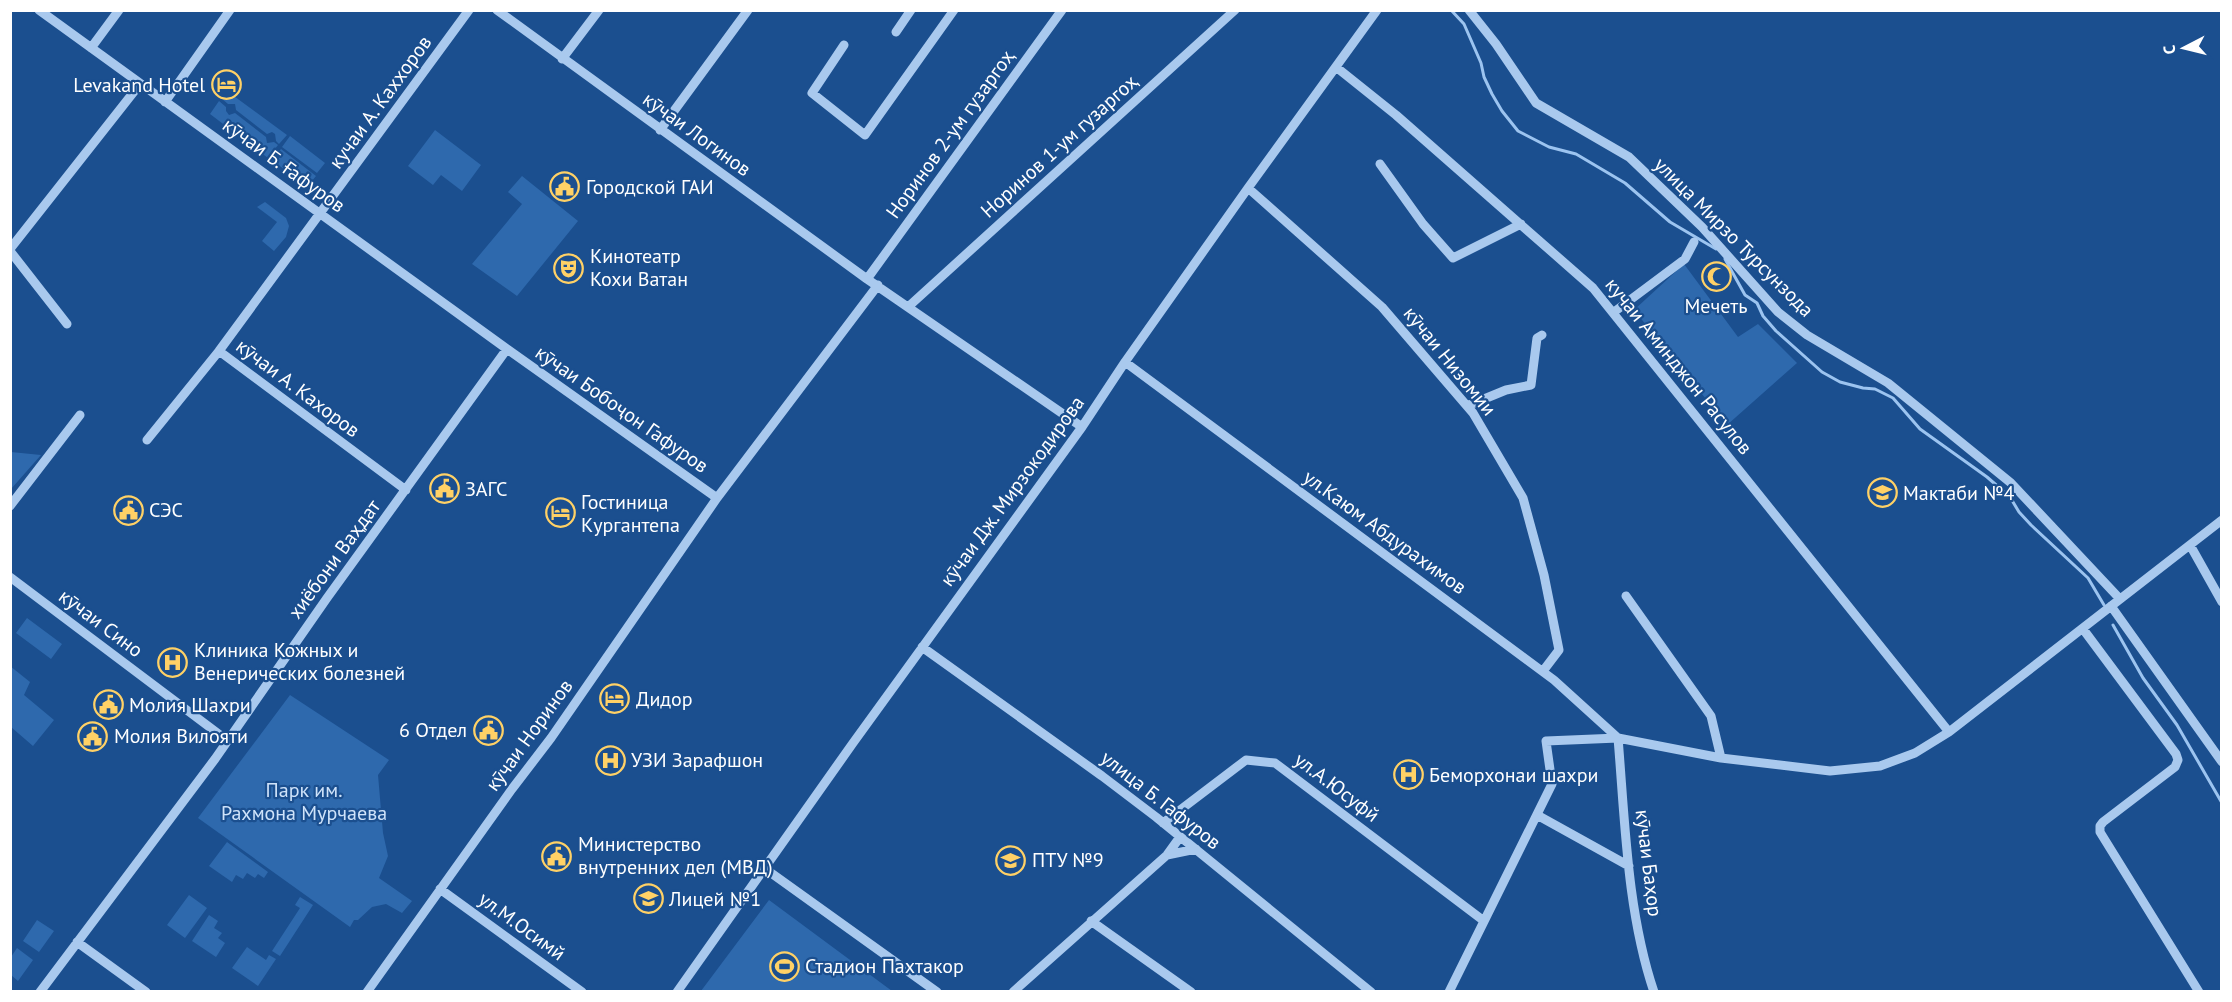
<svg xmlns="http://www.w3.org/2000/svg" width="2232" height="1002" viewBox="0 0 2232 1002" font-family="'PT Sans',sans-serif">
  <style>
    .green { fill: #2e69ad }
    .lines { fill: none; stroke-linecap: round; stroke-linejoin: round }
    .stream { stroke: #9cc4f0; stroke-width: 3 }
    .minor { stroke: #a9c9ee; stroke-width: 9 }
    .labels { text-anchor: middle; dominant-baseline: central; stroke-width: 4.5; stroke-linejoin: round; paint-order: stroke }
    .poi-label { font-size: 20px; fill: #fff; stroke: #1b4f8f; text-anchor: start }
    .street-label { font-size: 20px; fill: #fff; stroke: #1b4f8f }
    .park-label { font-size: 20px; fill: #cfe3fa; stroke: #1b4f8f }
  </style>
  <rect width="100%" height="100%" fill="#1b4f8f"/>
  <path class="green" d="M227,91L287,135L279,144L276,141L275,134L272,132L267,134L236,110L235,104H228L221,98Z
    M219,101L226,107V111L229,115L235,113L266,137L267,143L274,142L278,145L268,158L210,114Z
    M435,130L481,165L462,191L441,175L433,185L408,166Z
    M290,136L325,163L317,173L282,147Z
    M281,149L316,176L307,187L272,160Z
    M522,176L578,221L517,296L472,264L522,204L508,192Z
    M265,202L286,218L289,226L286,237L274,251L262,241L277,222L257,207Z
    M1684,264L1738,337L1758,324L1797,363L1727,425L1634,310Z
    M11,452L41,455L11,489L10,452Z
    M27,618L62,644L51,659L16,633Z
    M10,666L30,682L24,695L54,720L33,746L11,727Z
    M290,695L389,760L378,775L383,833L388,856L379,878L412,901L402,913L386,904L372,907L358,920H354L350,927L198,818Z
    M227,842L268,872L264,878L258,874L255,878L247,873L243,879L236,875L232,882L209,866Z
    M189,895L207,908L185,938L167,925Z
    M300,897L313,905L280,956L272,951L300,908L295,905Z
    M769,900L892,991H701Z
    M209,915L218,921L214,928L222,933L218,938L225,943L216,957L192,941Z
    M37,920L54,931L39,952L23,941Z
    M247,947L266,960L269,955L276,959L258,986L232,968Z
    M17,948L33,960L18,981L11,975V957Z"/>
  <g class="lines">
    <path class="stream" d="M1451,10L1464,24L1481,63L1484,77L1492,94L1502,111L1518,131L1549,147L1576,154L1625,183L1670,222L1716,249
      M1725,259L1745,295L1757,303L1763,316L1776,331L1822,372L1840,382L1863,388L1875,389L1893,398L1920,429L1987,477L2010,497L2019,512L2031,525L2088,578L2104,605
      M2113,625L2143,678L2177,725L2222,803"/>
    <path class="minor" d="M39,10L507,349L717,498
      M497,10L867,279L1082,427
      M1469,10L1496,44L1536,103L1629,157L1702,227L1778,312L1807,335L1888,383L2011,483L2120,599
      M896,32L911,10
      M844,45L812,93L865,135L954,10
      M91,48L119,10
      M562,59L599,10
      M1336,67L1396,115L1593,288L1949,732
      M165,102L230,10
      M660,130L748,10
      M1380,164L1423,224L1453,258L1521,224
      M1248,188L1382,307L1473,413L1523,498L1544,575L1559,650L1543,671
      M10,249L140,84
      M10,251L67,324
      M867,279L1062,10
      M908,307L1235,10
      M1614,312L1685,259L1694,242
      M1125,362L1554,680L1618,738C1625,821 1627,912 1654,992
      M1467,406L1506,390L1531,385L1537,338L1542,335
      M147,440L219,351
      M406,490L219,351L469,10
      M10,506L80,415
      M2190,545L2222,602
      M10,577L228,741
      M1626,596L1711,716L1721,758
      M2111,606L2222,762
      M2083,629L2176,754L2178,760L2175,767L2103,822L2100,826V832L2199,992
      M922,647L1102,776L1156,817L1371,992
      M1537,815L1629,866
      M1163,823L1246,760L1275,763L1484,921
      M1167,855L1196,849
      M764,868L937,992
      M440,889L582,992
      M1091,921L1191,992
      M77,942L146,992
      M40,992L215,759L327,598L507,349
      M367,992L512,789L551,738L717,498L878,285
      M677,992L853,743L1082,427L1125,362L1248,188L1377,10
      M1013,992L1167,855L1180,837
      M1449,992L1552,784L1546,741L1618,738L1721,758L1830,771L1880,766L1915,753L1949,732L2222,520"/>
  </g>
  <defs>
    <symbol id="hotel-ring" viewBox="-11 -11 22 22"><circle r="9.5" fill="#1b4f8f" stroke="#ffd166" stroke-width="1.5"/><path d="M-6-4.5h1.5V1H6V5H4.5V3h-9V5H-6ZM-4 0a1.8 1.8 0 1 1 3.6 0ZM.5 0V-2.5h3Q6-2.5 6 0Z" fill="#ffd166"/></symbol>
    <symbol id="civic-ring" viewBox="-11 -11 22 22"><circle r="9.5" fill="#1b4f8f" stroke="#ffd166" stroke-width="1.5"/><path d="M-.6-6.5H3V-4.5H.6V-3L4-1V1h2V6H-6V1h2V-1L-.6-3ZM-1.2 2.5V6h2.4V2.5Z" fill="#ffd166"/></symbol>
    <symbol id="theatre-ring" viewBox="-11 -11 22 22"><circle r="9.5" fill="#1b4f8f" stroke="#ffd166" stroke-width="1.5"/><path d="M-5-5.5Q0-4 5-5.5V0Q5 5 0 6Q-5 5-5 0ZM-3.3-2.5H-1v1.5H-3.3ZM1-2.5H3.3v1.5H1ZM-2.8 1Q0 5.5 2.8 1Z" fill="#ffd166"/></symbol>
    <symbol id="mosque-ring" viewBox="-11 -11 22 22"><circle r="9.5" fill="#1b4f8f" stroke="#ffd166" stroke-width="1.5"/><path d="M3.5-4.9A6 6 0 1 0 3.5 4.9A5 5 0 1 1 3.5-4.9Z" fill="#ffd166"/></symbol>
    <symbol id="school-ring" viewBox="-11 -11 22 22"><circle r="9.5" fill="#1b4f8f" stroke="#ffd166" stroke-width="1.5"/><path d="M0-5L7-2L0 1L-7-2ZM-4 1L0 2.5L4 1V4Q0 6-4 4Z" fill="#ffd166"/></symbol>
    <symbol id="hospital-ring" viewBox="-11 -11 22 22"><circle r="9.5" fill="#1b4f8f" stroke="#ffd166" stroke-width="1.5"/><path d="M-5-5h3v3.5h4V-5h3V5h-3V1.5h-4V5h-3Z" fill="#ffd166"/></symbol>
    <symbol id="university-ring" viewBox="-11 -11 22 22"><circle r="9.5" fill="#1b4f8f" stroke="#ffd166" stroke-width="1.5"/><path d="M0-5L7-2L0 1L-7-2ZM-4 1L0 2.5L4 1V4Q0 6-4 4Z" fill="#ffd166"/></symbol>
    <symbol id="stadium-ring" viewBox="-11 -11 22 22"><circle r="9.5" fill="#1b4f8f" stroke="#ffd166" stroke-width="1.5"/><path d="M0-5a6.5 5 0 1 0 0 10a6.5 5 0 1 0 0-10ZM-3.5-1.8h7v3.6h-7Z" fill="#ffd166"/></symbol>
  </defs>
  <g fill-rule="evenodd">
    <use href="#hotel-ring" x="210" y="68" width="33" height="33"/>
    <use href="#civic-ring" x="548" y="170" width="33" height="33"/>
    <use href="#theatre-ring" x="552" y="252" width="33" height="33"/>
    <use href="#mosque-ring" x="1700" y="260" width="33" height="33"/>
    <use href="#civic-ring" x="428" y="472" width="33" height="33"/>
    <use href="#school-ring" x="1866" y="476" width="33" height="33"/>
    <use href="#civic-ring" x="112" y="494" width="33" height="33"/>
    <use href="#hotel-ring" x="544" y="496" width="33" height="33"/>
    <use href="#hospital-ring" x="156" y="646" width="33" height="33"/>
    <use href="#hotel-ring" x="598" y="682" width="33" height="33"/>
    <use href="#civic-ring" x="92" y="688" width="33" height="33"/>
    <use href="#civic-ring" x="472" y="714" width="33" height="33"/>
    <use href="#civic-ring" x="76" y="720" width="33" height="33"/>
    <use href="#hospital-ring" x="594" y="744" width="33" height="33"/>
    <use href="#hospital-ring" x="1392" y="758" width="33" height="33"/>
    <use href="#civic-ring" x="540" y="840" width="33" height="33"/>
    <use href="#university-ring" x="994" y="844" width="33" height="33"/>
    <use href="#school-ring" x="632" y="882" width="33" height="33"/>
    <use href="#stadium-ring" x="768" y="950" width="33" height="33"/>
  </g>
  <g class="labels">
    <g class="poi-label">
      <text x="205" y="85" text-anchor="end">Levakand Hotel</text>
      <text x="586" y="187">Городской ГАИ</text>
      <text x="590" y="256">Кинотеатр<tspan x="590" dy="23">Кохи Ватан</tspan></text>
      <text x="1716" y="306" text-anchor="middle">Мечеть</text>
      <text x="465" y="489">ЗАГС</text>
      <text x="1903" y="493">Мактаби №4</text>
      <text x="581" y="502">Гостиница<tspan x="581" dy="23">Кургантепа</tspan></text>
      <text x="149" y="510">СЭС</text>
      <text x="194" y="650">Клиника Кожных и<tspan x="194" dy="23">Венерических болезней</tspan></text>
      <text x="636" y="699">Дидор</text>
      <text x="129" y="705">Молия Шахри</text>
      <text x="467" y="730" text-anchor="end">6 Отдел</text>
      <text x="114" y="736">Молия Вилояти</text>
      <text x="631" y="760">УЗИ Зарафшон</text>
      <text x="1429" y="775">Беморхонаи шахри</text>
      <text x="578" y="844">Министерство<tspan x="578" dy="23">внутренних дел (МВД)</tspan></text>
      <text x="1032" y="860">ПТУ №9</text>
      <text x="669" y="899">Лицей №1</text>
      <text x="805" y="966">Стадион Пахтакор</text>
    </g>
    <g class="street-label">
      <text transform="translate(380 102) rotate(-54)">кучаи А. Каххоров</text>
      <text transform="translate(697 134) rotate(36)">кӯчаи Логинов</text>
      <text transform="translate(950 134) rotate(-54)">Норинов 2-ум гузаргоҳ</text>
      <text transform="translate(1059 146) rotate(-42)">Норинов 1-ум гузаргоҳ</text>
      <text transform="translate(284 165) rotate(36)">кӯчаи Б. Ғафуров</text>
      <text transform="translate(1734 237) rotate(45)">улица Мирзо Турсунзода</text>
      <text transform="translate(1450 361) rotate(51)">кӯчаи Низомии</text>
      <text transform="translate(1679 366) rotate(51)">кучаи Аминджон Расулов</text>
      <text transform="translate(298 388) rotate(37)">кӯчаи А. Кахоров</text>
      <text transform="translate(622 409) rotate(35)">кӯчаи Бобоҷон Гафуров</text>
      <text transform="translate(1012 491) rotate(-54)">кӯчаи Дж. Мирзокодирова</text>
      <text transform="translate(1385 532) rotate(36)">ул.Каюм Абдурахимов</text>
      <text transform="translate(334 559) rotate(-54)">хиёбони Ваҳдат</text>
      <text transform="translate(101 623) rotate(37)">кӯчаи Сино</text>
      <text transform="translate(529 735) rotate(-54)">кӯчаи Норинов</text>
      <text transform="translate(1337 787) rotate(37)">ул.А.Юсуфй</text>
      <text transform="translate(1161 800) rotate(38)">улица Б. Гафуров</text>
      <text transform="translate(1649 863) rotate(83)">кӯчаи Баҳор</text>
      <text transform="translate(522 926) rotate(36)">ул.М.Осимй</text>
    </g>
    <g class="park-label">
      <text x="304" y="790">Парк им.<tspan x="304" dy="23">Рахмона Мурчаева</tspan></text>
    </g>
  </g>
  <rect width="2232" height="1002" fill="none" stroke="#ffffff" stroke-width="24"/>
  <g transform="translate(2184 48) rotate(263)" stroke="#1b4f8f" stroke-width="4.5" paint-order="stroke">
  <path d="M0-4.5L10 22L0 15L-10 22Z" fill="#ffffff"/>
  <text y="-9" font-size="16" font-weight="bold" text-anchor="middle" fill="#ffffff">С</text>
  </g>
</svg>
